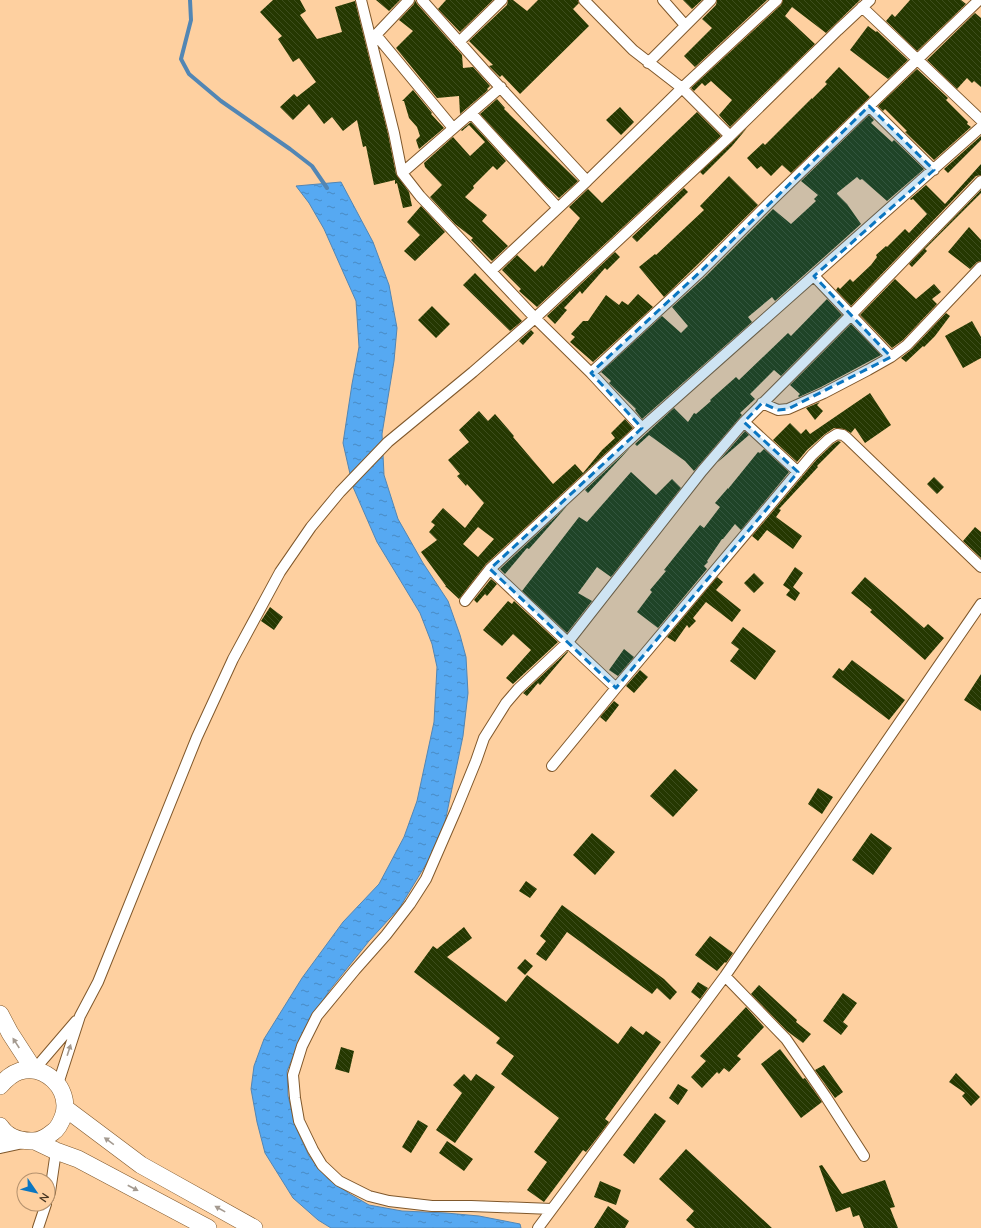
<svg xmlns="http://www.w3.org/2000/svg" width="981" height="1228" viewBox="0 0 981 1228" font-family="'Nunito Sans',sans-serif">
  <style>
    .water { fill: url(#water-ripples); stroke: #5286b4 }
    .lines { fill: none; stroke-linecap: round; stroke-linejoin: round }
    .stream { stroke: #5286b4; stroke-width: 4 }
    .building { fill: url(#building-back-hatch); fill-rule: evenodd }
    .minor-casing { stroke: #80582b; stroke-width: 12 }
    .secondary-casing { stroke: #80582b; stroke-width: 16 }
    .trunk-casing { stroke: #80582b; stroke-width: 18 }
    .minor { stroke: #fff; stroke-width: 10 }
    .secondary { stroke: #fff; stroke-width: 14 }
    .trunk { stroke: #fff; stroke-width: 17 }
    .oneway { fill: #a49a90 }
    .marked { fill: #0b76c1; fill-opacity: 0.2; stroke: #0b76c1; stroke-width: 3; stroke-dasharray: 8 5; stroke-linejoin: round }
  </style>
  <defs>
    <pattern id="water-ripples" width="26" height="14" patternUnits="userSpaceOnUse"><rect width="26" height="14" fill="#56a9f2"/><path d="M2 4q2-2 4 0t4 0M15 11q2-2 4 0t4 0" fill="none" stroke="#498ac4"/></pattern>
    <pattern id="building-back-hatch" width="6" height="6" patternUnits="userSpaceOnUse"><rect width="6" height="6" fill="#253801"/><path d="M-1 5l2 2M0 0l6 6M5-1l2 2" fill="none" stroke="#3d4d1d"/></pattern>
  </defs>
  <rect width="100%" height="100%" fill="#fed0a0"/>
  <path class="water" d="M341,182L373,242L389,285L397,328L394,361L382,434L384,475L398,519L423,563L448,601L460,635L466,657L468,693L463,736L445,822L428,861L400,907L369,941L329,991L305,1028L287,1071L288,1096L296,1128L309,1156L328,1179L350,1194L369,1205L402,1211L446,1213L479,1216L520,1224L521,1228H331L318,1220L293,1198L265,1153L257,1122L251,1089L254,1066L264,1039L302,978L343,922L379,884L404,837L417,801L434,722L437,667L432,644L420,613L377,542L353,487L343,443L352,384L359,347L356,301L324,229L309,203L296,186Z"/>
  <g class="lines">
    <path class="stream" d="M190,0L191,20L181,59L189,74L221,101L290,149L312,166L327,188"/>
  </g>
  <path class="building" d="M273,0H300L306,11L300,15L317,39L342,32L335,7L355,1L388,134L396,174L409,192L412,206L403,208L397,183L395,184V180L374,185L366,146L363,147L357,120L343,131L332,117L324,124L309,104L293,120L280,107L294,94L297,97L316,82L299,58L293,62L278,39L282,36L260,12Z
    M376,0H400L389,11Z
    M415,0L417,4L462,55L463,68L473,67L490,86L487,89L488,90L460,114L459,96L437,98L423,81L396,48L413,31L399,20L414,4Z
    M446,0H493L460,32L438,9Z
    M508,0H513L527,11L538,0H578L579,3L573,9L589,26L520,94L502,75L500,77L489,66L493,65L469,41L507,5Z
    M683,0H702L692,9Z
    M717,0H767L695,67L684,56L712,28L702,19L716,5Z
    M783,0H860L826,33L792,7L785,16L815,44L730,127L719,115L732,100L711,81L705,86L702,83L694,91L691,88L781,5Z
    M910,0H961L966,4L917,51L886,21L892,14L895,17Z
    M975,13L981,18V87L974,81L972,83L967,78L957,89L927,60Z
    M868,26L876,32L877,31L908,60L888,79L850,50Z
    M839,67L870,97L791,173L782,165L771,176L761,166L757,169L747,158L763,143L765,145L812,98V99L827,84L825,82Z
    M917,69L948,98L946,100L968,122L967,124L971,127L934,160L905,132L907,131L885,109L883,111L878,106Z
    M413,90L432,113L431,114L444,128L419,149L416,140L420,136L417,127L409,118L404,101H402Z
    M497,99L505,108L504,109L578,181L559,198L545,185L480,114Z
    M620,107L634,122L621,135L606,120Z
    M697,112L721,136L537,307L519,291L521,289L502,270L517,255L535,272L542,265L543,267L580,218L569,207L588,189L602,203Z
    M869,115L874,120L871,123L892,142L894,140L924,169L887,201L862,179L860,180L857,177L837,193V194L847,204L861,224L775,301L772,297L748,317L752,322L642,419L635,410L636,409L609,383L611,381L601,372L662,316L681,333L688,326L672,307L705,277L773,209L791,224L816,201L814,199L818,195L801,181Z
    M471,122L506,161L497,170L493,166L473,186L474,188L465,197L487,215L482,221L508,246L492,261L471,240L473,238L455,224L430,197L442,185L425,167L424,163L453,137L470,156L485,142L469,125L462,131L461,130Z
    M747,128L732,146L703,175L700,172Z
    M981,136V140L948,173L944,169Z
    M981,164V175L976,176L851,306L836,290L838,287L840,289L850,279L853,282L871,265L877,257L876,255L886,246L887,247L905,229L909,233L927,214L913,199L911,200L910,199L926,185L945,204Z
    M729,176L758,205L695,267L664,297L639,267L655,254L656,255L704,210L700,206Z
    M684,188L688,192L637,242L632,237Z
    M981,190V193L925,249L927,251L912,267L909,264Z
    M421,206L445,232L415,261L404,251L420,235L407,222Z
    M969,227L981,240V261L977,262L970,269L948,252Z
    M615,252L620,257L607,270L605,268L582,294L580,291L564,308L567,310L555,324L547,316Z
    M475,273L522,321L510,331L463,285Z
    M895,279L916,299L934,284L941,292L932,299L937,304L903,340L892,348L860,315Z
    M638,294L653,307L593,362L570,342L575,337L571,334L583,321H588L606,295L619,305L622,301L628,305Z
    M827,299L842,315L781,376L774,370L750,394L755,399L740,413L742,415L694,471L685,461L649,435L637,446L635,444L674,408L688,422L694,413L696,414L711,401L710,400L736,377L739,380L788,333L791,336Z
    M432,306L450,324L436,338L418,320Z
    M946,313L950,316L935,336L924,347L923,346L906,362L901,358L912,349Z
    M972,321L981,337V358L963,368L945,336Z
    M851,324L881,355L821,387L799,397L798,396L800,394L790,385Z
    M531,330L534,333L523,345L519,341Z
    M870,393L891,425L865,443L855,428L851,433L844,429L834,428L825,434L807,450L797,462L773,440L790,423L801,434L806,429L810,434Z
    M820,402L817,405L823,411L815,420L806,408Z
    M479,411L488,421L495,414L514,436L513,437L553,484L575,464L583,473L602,450L615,438L611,433L625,419L633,428L486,564L459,599L445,586H446L421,552L437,540L429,532L435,525L431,522L443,508L465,528L484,503L467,484L466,486L457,476L460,474L448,460L469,442L459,430ZM478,527L494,539L478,557L463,544Z
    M745,431L749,435L718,462Z
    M838,441L841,442L817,466L818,467L779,509L781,510L776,517L802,536L793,549L767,530L758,541L752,536L817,459L833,444Z
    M630,448L588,493L585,490Z
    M764,449L789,472L741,530L735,524L723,539H722L707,561L708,562L704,566L707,569L658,628L637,612L652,592L650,590L666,571L664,570L700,525L704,528L720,507L715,503L728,488V489L758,452L760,453Z
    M631,472L656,495L672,479L681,488L611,577L597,567L578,593L592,601L567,633L522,591L579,517L587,522Z
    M934,477L944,487L937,494L927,484Z
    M567,506L529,549L527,548L505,574L500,569Z
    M975,527L981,532V558L963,541Z
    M795,567L803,573L793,587L800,593L795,601L786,595L790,590L783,585Z
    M754,573L764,583L754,593L744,583Z
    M717,577L723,582L716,590L741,610L732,622L706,602L693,618L696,621L689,628L687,625L675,642L667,637Z
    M865,577L924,628L928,624L944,638L925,660L870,612L872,610L851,593Z
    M491,579L497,584L487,596L485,594L477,603L474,600Z
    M508,601L512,604L514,601L558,642L513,684L506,678L531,650L513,634L502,646L483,630Z
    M270,607L283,617L274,630L261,621Z
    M743,627L776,651L755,680L730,661L739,649L731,643Z
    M624,649L634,657L618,676L609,670Z
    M568,651V652L540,685L538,683L527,696L523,693Z
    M852,660L905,700L889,720L832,677L839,668L843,671Z
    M640,670L648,677L634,693L626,686Z
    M981,674V711L964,700Z
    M614,701L619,705L606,722L600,717Z
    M675,769L698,790L673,817L650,796Z
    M818,788L833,797L822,814L808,804Z
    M592,833L615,852L595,875L573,855Z
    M871,833L892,848L873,875L852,860Z
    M526,881L537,889L530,898L519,891Z
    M562,905L664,979L677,992L670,1000L657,988L652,994L567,932L546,961L536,954L546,941L540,936Z
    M464,927L472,938L447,957L506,1002L527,975L618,1044L631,1026L643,1035L646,1031L661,1042L605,1119L609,1122L600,1134L586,1152L583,1150L544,1202L527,1190L547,1162L534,1152L559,1118L501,1074L514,1056L496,1043L500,1038L414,972L433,946L437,949Z
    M710,936L733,953L726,963L725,962L717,971L695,955Z
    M525,959L533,966L525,975L517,968Z
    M698,982L708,988L700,999L691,992Z
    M759,985L797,1020L796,1022L811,1034L803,1043L787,1031L751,994Z
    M843,993L857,1003L843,1022L848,1026L841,1035L823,1021Z
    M746,1007L764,1027L737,1056L741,1059L729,1072L724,1068L719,1074L717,1072L702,1088L691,1077L706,1061L700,1056Z
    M341,1047L354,1051L349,1073L335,1069Z
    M780,1049L803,1079L805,1078L822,1102L801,1118L761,1064Z
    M824,1065L843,1092L835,1098L815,1070Z
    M956,1073L980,1097L971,1106L962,1096L965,1093L949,1082Z
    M464,1074L471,1081L476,1074L495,1087L455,1143L436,1130L462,1093L453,1085Z
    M678,1084L688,1090L678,1105L669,1098Z
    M655,1113L666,1121L634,1164L623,1155Z
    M418,1120L428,1126L411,1153L402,1147Z
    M447,1141L473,1159L464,1171L439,1153Z
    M686,1149L772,1228H695L686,1220L694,1211L659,1179Z
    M822,1165L842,1194L885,1180L895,1207L890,1208L898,1228H864L859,1215L853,1217L850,1207L836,1212L819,1166Z
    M600,1181L621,1190L616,1205L594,1197Z
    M608,1206L629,1221L625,1228H594Z"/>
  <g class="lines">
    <defs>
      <path id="minor" d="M361,0L394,133L402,173L420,196L535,318L591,373L642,428
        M422,0L486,72L587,181L682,88L777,0
        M584,0L633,50L682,88L730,136
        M663,0L685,25
        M862,7L981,120
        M376,35L453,128
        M372,39L409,0
        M459,42L502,0
        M648,63L711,0
        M869,106L934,170
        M471,113L558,208
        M402,173L501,87
        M491,271L587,181
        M814,276L891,357
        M591,373L700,272L772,200L979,0
        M762,403L778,410L788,409L824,393L868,370L891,357L907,345L981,267
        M744,422L798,472
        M490,569L616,688
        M465,601L490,569L642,428L981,127
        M552,766L616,688L812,455L829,439L837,434L843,435L847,438L981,567
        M725,976L786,1039L826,1097L864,1156
        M34,1070L76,1021
        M58,1084L80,1016L98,982L197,737L233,659L280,572L311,527L340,492L388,442L473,372L535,318L730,136L838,30L870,0
        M48,1198L50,1192L56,1151
        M552,1209L471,1206H432L389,1201L369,1196L339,1181L322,1165L313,1150L299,1121L295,1098L293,1075L302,1046L317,1016L355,970L386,935L410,904L426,879L456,810L476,761L484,738L506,703L518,689L568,642L702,471L744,422L851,315L981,181
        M38,1228L46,1204
        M538,1228L725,976L981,604"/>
      <path id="secondary" d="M0,1146L23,1141"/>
      <path id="trunk" d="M0,1014L10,1033L34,1070
        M0,1086C6,1079 11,1074 20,1071C45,1064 70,1088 64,1114C62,1120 59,1128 53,1132C47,1137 40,1142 31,1141C19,1141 7,1137 0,1126
        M65,1108L141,1165L254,1228
        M35,1141L56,1151L78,1159L208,1228"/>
    </defs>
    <use href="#minor" class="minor-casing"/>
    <use href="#secondary" class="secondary-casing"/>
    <use href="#trunk" class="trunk-casing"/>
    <use href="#minor" class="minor"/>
    <use href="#secondary" class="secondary"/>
    <use href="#trunk" class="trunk"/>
  </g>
  <defs><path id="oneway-solid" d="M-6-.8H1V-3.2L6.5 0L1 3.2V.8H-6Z"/></defs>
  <g class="oneway">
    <use href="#oneway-solid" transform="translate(16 1043) rotate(-123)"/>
    <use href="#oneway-solid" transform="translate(69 1050) rotate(-72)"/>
    <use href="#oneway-solid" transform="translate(109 1141) rotate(-144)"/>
    <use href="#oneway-solid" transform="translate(133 1188) rotate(28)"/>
    <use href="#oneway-solid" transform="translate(220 1209) rotate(-151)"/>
  </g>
  <path class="marked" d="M869,106L934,170L814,276L891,357L788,409L778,410L762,403L744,422L798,472L616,688L490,569L642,428L591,373L700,272Z"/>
  <g transform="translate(36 1192) rotate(124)"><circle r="19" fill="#fed0a0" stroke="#b5926e"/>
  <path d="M0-3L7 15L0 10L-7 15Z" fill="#0b76c1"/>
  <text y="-6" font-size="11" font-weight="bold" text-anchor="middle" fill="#483622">N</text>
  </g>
</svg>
